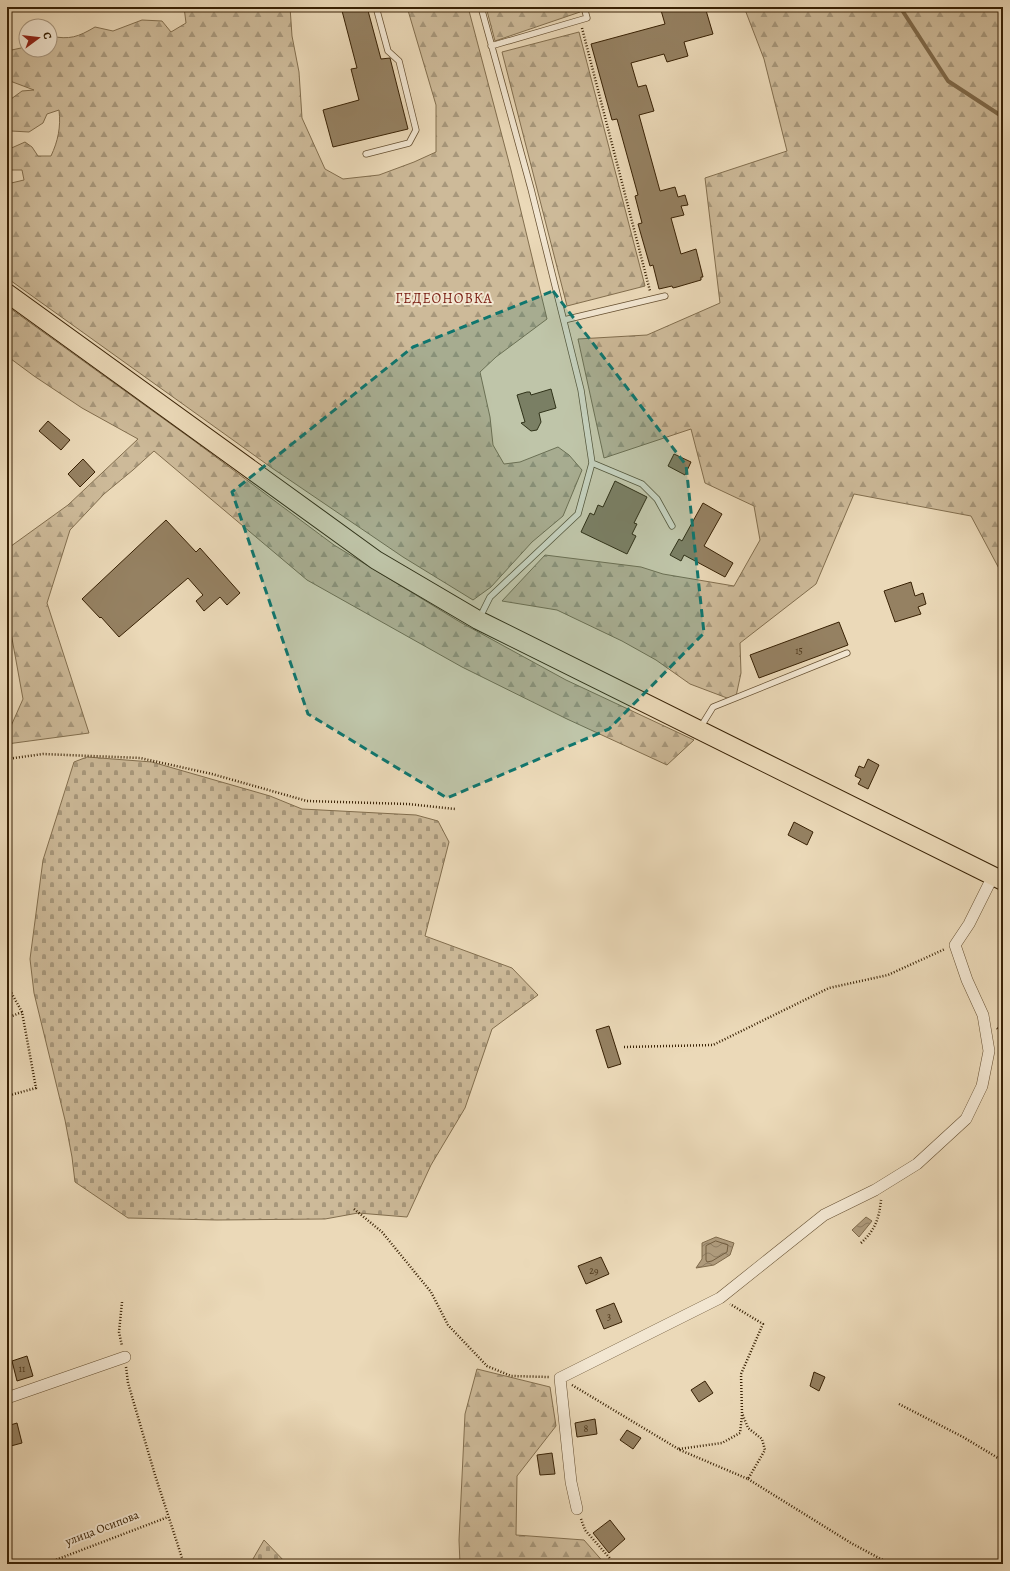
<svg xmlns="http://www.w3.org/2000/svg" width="1010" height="1571" viewBox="0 0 1010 1571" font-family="Alegreya,serif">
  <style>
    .forest { fill: url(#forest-firs); stroke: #826e4e }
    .cemetery { fill: url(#cemetery-stones); stroke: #826e4e }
    .water { fill: url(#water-waves); stroke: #7f6a4b }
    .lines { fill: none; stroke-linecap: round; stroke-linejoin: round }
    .shore { stroke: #735e40; stroke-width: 1 }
    .stream { stroke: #7f6a4b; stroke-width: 4 }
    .building { fill: #958162; stroke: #382104 }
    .service-casing { stroke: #654f31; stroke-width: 7 }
    .minor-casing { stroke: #654f31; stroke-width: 12 }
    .primary-casing { stroke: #382104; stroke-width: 20 }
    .path { stroke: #382104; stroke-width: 2.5; stroke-dasharray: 1 2; stroke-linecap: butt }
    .service { stroke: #f2e6d1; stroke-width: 5.5 }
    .minor { stroke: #f2e6d1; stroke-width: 11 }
    .primary { stroke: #ebd9b8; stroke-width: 18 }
    .marked { fill: #0f766e; fill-opacity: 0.2; stroke: #0f766e; stroke-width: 3; stroke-dasharray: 8 5; stroke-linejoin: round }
    .labels { text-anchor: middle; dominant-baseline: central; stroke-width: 4; stroke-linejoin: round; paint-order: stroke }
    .number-label { font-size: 10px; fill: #4f391c }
    .street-label { font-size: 12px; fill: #382104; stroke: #f2e6d1 }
    .quarter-label { font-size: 14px; letter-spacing: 1px; fill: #7a1f14; stroke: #f2e6d1 }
  </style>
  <defs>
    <pattern id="forest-firs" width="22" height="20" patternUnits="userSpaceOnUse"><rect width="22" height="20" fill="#cdba99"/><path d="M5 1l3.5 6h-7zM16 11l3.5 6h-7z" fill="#a7977b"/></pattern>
    <pattern id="cemetery-stones" width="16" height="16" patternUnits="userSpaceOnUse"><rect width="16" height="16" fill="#cdba99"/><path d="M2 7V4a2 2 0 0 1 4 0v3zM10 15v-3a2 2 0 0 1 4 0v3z" fill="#a7977b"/></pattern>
    <pattern id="water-waves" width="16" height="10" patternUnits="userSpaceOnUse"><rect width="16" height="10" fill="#ae9a7b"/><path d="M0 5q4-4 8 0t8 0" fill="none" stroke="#8f7d63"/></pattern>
  </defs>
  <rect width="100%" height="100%" fill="#ebd9b8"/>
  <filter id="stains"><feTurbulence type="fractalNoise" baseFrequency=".005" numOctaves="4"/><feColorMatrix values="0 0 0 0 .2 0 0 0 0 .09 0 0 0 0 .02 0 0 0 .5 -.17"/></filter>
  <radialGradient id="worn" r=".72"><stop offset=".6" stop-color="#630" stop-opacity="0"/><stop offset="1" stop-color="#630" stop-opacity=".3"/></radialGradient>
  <path class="forest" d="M184,7H290L292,36L299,72L302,118L325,169L343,179L379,175L414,162L436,152V105L407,7H468L511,170L547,319L496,357L480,372L490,417L493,445L504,464L520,462L558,447L569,455L582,470L563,516L532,542L491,587L473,600L403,557L272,468L7,278V184L24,180L22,170H7V150L25,142L32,147L38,156H51C58,141 61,127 59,110L47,114L43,123L29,132L11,131L7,123V118L11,99L22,91L34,90L10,81H7V51L21,48L26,45V50H50V36C70,40 78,37 95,27L113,31L142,20L162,21L171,32L186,23Z
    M486,7H578L580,12L495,41Z
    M744,7H1003V576L971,516L854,494L816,584L740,643L741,673L735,701L690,684L656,660L622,641L557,610L502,601L545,555L641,567L663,574L734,586L760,540L754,506L705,483L691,429L604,458L578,339L647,335L720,303L705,178L787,151L764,59Z
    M579,32L645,286L567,306L502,52Z
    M7,306L193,440L334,545L460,622L566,680L694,740L667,765L567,719L462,667L307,580L154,451L133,470L104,494L70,530L47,603L89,733L7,744V735L23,699L7,611V549L68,505L138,439L82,408L34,376L7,356Z
    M477,1369L550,1387L556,1426L517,1476L516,1535L584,1540L605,1564H460L459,1540L465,1414Z"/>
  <path class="cemetery" d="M87,757L152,762L270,796L302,809L416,815L438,821L449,842L425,936L512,968L538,995L492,1029L465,1108L431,1165L407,1217L358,1213L325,1219L217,1220L128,1218L75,1182L72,1157L65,1120L34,993L30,959L43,860L74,762Z
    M264,1540L287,1564H250Z"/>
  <path class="water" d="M866,1217L872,1221L859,1237L852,1230Z
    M716,1237L734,1243L730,1255L714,1265L696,1268L702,1259V1243Z"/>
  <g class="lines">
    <path class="shore" d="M716,1241L728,1245L727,1252L712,1261L707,1262L706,1260V1246Z"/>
    <path class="stream" d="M900,7L948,81L1003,117"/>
  </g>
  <path class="building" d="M341,7H367L381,59L390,58L408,129L333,147L323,110L359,100L351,69L357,68Z
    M660,7H692L693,11L705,7L713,34L684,42L688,56L667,62L664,54L631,63L638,87L646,85L654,111L639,115L660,191L675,187L678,197L685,195L688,205L681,206L684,215L671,218L681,254L696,249L703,277H701V280L677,287L673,288L672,286L659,289L653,265L650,266L638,224L642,223L635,196L638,195L617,119L612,120L591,44L665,24Z
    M551,389L556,408L539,413L541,422L537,430L531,431L521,423L525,422L517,395L527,392H530L531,395Z
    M48,421L70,440L61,450L39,431Z
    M674,454L691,462L685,475L668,466Z
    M83,459L95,472L80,487L68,474Z
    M615,481L647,497L634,523L637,524L632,534L636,536L627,554L581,532L590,513L594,515L598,505L603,507Z
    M703,503L722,514L704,546L733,563L725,577L684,555L681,561L670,555L679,539L682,541Z
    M166,520L196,552L200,548L240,593L227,605L220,597L204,611L196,601L203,595L188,578L119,637L101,617L100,618L82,599Z
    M911,582L915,596L923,593L926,604L918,607L921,614L895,622L884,591Z
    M839,622L848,645L759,678L750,655Z
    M868,759L879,765L868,789L858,784L861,779L855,776L859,766L864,768Z
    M794,822L813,832L807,845L788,835Z
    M609,1026L621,1064L608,1068L596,1030Z
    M601,1257L609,1274L586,1284L578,1266Z
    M614,1303L622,1322L604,1329L596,1310Z
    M27,1356L33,1376L17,1381L12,1361Z
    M814,1372L825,1377L819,1391L810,1386Z
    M705,1381L713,1393L699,1402L691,1390Z
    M595,1419L597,1434L577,1437L575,1423Z
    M17,1423L22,1443L7,1447V1426Z
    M627,1430L641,1438L633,1449L620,1440Z
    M552,1453L555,1474L540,1475L537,1455Z
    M610,1520L625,1539L609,1553L593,1533Z"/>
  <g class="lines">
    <defs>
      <path id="service" d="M491,46L587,18L584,7
        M366,154L409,143L416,130L399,61L388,51L376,7
        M564,320L665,296
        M592,463L642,484L657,499L672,526
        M479,619L490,597L578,514L592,463L581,390L531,189L481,7
        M700,728L713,707L847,653
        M995,875L1003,868"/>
      <path id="minor" d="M7,1398L125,1357
        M577,1509L571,1482L560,1378L720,1298L824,1215L875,1190L917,1164L966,1119L982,1086L989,1051L983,1015L967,980L955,945L969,924L993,876"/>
      <path id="primary" d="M7,293L376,560L478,620L1003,881"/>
    </defs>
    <use href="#service" class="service-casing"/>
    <use href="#minor" class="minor-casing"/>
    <use href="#primary" class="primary-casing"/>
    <path class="path" d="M582,28L650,291
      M7,759L43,754L140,758L212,774L307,801L408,804L455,809
      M7,985L22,1012L36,1088L7,1096
      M7,1018L22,1012
      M997,1028L1003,1034
      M624,1047L713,1045L829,988L888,975L945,949
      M354,1209L382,1232L431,1292L448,1325L487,1366L511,1376L549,1377
      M861,1243C875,1230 879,1219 881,1200
      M122,1302L119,1332L122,1346
      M126,1367L128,1383L155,1475L184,1564
      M572,1385L680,1450L748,1479L765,1450L762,1439L748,1428L742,1413L741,1374L763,1324L730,1304
      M899,1404L963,1437L1003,1461
      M679,1449L722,1443L740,1433L742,1415
      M748,1479L851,1543L890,1564
      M581,1519L585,1530L615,1564
      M45,1564L168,1517"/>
    <use href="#service" class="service"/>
    <use href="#minor" class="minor"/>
    <use href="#primary" class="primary"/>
  </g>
  <path class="marked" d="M553,291L686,465L704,633L609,729L447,798L308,714L232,492L413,347Z"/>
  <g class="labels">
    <g class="number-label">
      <text x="799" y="650">15</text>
      <text x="594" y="1270">29</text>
      <text x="609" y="1316">3</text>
      <text x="22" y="1368">11</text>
      <text x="586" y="1428">8</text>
    </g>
    <g class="street-label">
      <text transform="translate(102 1528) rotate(-21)">улица Осипова</text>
    </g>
    <g class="quarter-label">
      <text x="444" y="298">ГЕДЕОНОВКА</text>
    </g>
  </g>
  <rect width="1010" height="1571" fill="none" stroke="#ebd9b8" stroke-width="24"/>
  <rect x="8" y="8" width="994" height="1555" fill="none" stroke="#382104" stroke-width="2"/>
  <rect x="12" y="12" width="986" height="1547" fill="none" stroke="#382104"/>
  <g transform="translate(38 38) rotate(75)"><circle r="19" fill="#f2e6d1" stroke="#a8977f"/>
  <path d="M0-3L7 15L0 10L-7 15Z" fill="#8f2418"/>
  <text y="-6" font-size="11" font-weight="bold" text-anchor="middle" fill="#382104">С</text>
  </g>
  <rect width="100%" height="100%" filter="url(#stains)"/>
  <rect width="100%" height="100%" fill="url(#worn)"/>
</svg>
